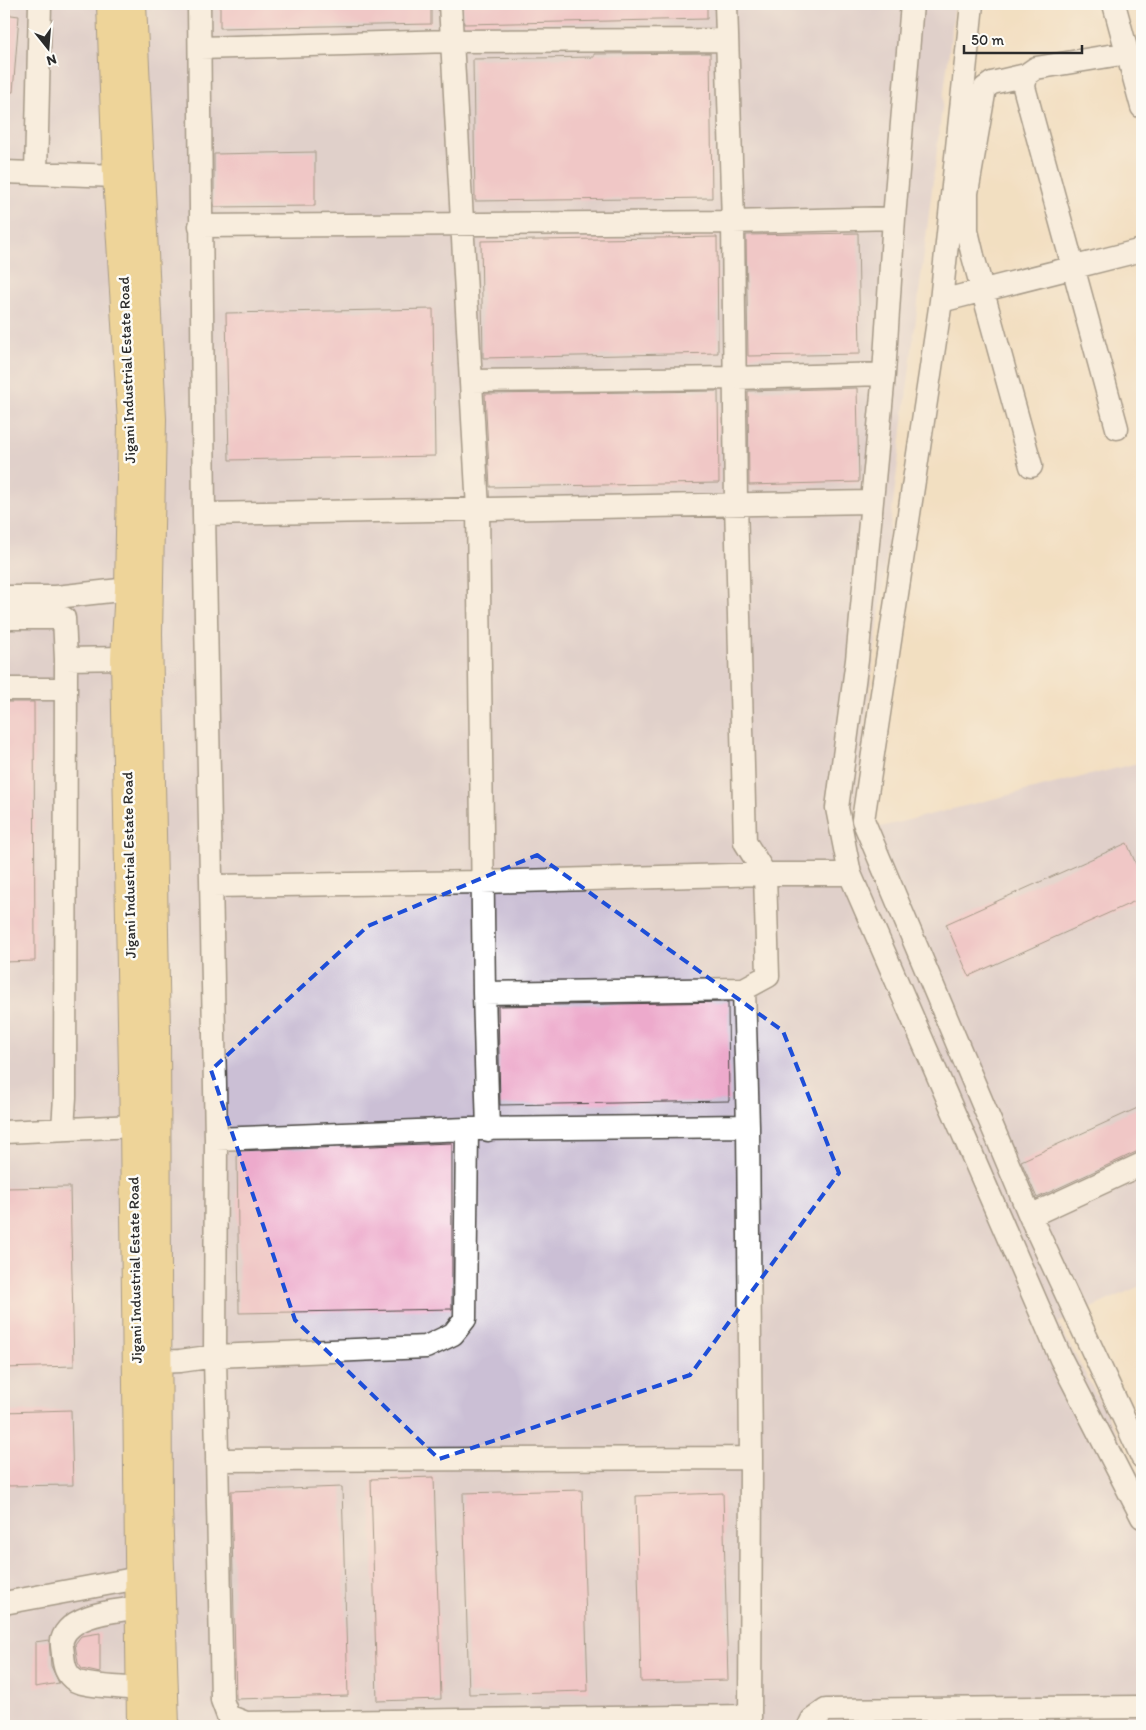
<svg xmlns="http://www.w3.org/2000/svg" width="1146" height="1730" viewBox="0 0 1146 1730" font-family="Itim,sans-serif">
  <style>
    .industrial { fill: #cbbfd5 }
    .building { fill: #edaacc }
    .lines { fill: none; stroke-linecap: round; stroke-linejoin: round }
    .minor-casing { stroke: #494642; stroke-width: 25 }
    .major-casing { stroke: #494642; stroke-width: 30 }
    .minor { stroke: #fff; stroke-width: 22 }
    .major { stroke: #e9c769; stroke-width: 28 }
    .marked { fill: none; stroke: #1d4ed8; stroke-width: 4; stroke-dasharray: 10 6; stroke-linejoin: round }
    .labels { text-anchor: middle; dominant-baseline: central; stroke-width: 5; stroke-linejoin: round; paint-order: stroke }
    .street-label { font-size: 15px; fill: #2b2b2b; stroke: #fdfcf7 }
  </style>
  <rect width="100%" height="100%" fill="#fdfcf7"/>
  <filter id="ink" filterUnits="userSpaceOnUse"><feTurbulence type="fractalNoise" baseFrequency=".02" numOctaves="2"/><feDisplacementMap in="SourceGraphic" scale="10" xChannelSelector="R" yChannelSelector="G"/><feConvolveMatrix kernelMatrix="1 2 1 2 8 2 1 2 1" color-interpolation-filters="sRGB"/></filter>
  <filter id="wash" filterUnits="userSpaceOnUse"><feTurbulence type="fractalNoise" baseFrequency=".0096" numOctaves="4" result="noise"/><feDisplacementMap in="SourceGraphic" scale="20" xChannelSelector="R" yChannelSelector="G"/><feGaussianBlur stdDeviation="1.12" result="paint"/><feColorMatrix in="noise" values="0 0 0 0 0 0 0 0 0 0 0 0 0 0 0 0 0 1.4 0 .05"/><feComposite in="paint" operator="in"/></filter>
  <g filter="url(#wash)">
    <rect width="100%" height="100%" fill="#f2dfc1"/>
    <path class="industrial" d="M4,4H955L852,834L1142,762V1285L1058,1323L1142,1480V1726H4Z"/>
    <g id="blocks">
      <path class="building" d="M220,4H431V24L220,28Z
        M463,4H707V19L464,24Z
        M4,14L19,16L13,92H4Z
        M710,53L712,198L475,201L473,59L594,57V54Z
        M315,152V206L214,207V154Z
        M858,233L860,354L748,356L746,235Z
        M717,237L718,353L483,358L481,241Z
        M433,309L435,456L229,460L226,313Z
        M857,388L859,482L749,485L748,391Z
        M718,391L719,483L490,487L485,394Z
        M4,702H34L35,961L4,962Z
        M1127,843L1142,878V898L969,976L946,924Z
        M728,1002L729,1101L500,1105L498,1006Z
        M1142,1106V1151L1136,1152L1037,1198L1021,1161Z
        M452,1143V1309L239,1313L237,1151Z
        M70,1187L74,1366L4,1368V1188Z
        M71,1410L73,1485L4,1486V1412Z
        M434,1477L441,1699L377,1701L371,1479Z
        M342,1487L348,1696L236,1699L231,1491Z
        M582,1490L588,1691L469,1694L463,1493Z
        M723,1493L728,1680L641,1682L636,1496Z
        M100,1633V1673L82,1669L78,1663L75,1644L81,1636Z
        M49,1640L51,1666L59,1683L35,1687V1642Z"/>
    </g>
  </g>
  <g filter="url(#ink)">
    <use href="#blocks" fill-opacity="0" stroke="#494642" stroke-width="1"/>
    <g class="lines">
      <defs>
        <path id="minor" d="M199,4L204,514
          M450,4L478,509L484,993L488,1130
          M726,4L733,222L736,503L745,842L765,874L768,976L744,989L748,1126
          M972,4L941,301L863,820L1030,1216L1142,1457
          M1114,4L1142,107
          M200,48L452,41L727,40
          M1026,75L992,83L985,88L967,193V231L973,256L1031,466
          M4,172L117,176
          M36,173L40,4
          M894,218L912,4
          M200,226L733,222L894,218L884,374L857,660L837,808L850,874L1061,1359L1142,1517
          M941,301L1142,250
          M471,381L735,378L884,374
          M1117,428L1024,87L1026,75L1036,68L1127,53
          M4,597H56L129,589
          M4,618H64L66,659L125,658
          M4,689H66
          M212,886L482,882L765,874H850
          M484,993L744,989
          M63,1129L65,1097L66,659
          M467,1129L465,1319L453,1334L426,1347L215,1356L216,1139L204,514L871,502
          M4,1132L134,1126
          M216,1139L467,1129L748,1126L751,1458L750,1726
          M1030,1216L1142,1164
          M158,1362L180,1361L215,1356L222,1700L228,1716L246,1723L750,1716
          M217,1460L751,1458
          M4,1603L139,1578
          M139,1608C117,1610 69,1614 62,1640C61,1644 63,1651 63,1655C64,1666 66,1675 76,1681C89,1687 124,1687 140,1689
          M809,1726L812,1720L826,1710L1142,1707"/>
        <path id="major" d="M111,4L117,176L132,422L129,589L125,658L134,1126L141,1726
          M132,4L152,419L148,634L156,1031L158,1505L165,1726"/>
      </defs>
      <use href="#minor" class="minor-casing"/>
      <use href="#major" class="major-casing"/>
      <use href="#minor" class="minor"/>
      <use href="#major" class="major"/>
    </g>
  </g>
  <path d="M0 0H1146V1730H0ZM537,855L783,1031L839,1173L690,1375L439,1459L295,1320L211,1070L368,926Z" fill="#f2dfc1" fill-opacity=".55" fill-rule="evenodd"/>
  <path class="marked" d="M537,855L783,1031L839,1173L690,1375L439,1459L295,1320L211,1070L368,926Z"/>
  <g class="labels">
    <g class="street-label">
      <text transform="translate(127 370) rotate(-92)">Jigani Industrial Estate Road</text>
      <text transform="translate(129 865) rotate(-91)">Jigani Industrial Estate Road</text>
      <text transform="translate(135 1270) rotate(-91)">Jigani Industrial Estate Road</text>
    </g>
  </g>
  <rect width="1146" height="1730" fill="none" stroke="#fdfcf7" stroke-width="20"/>
  <g transform="translate(48 48) rotate(163)" stroke="#fdfcf7" stroke-width="4" paint-order="stroke">
  <path d="M0-4L9 19L0 12L-9 19Z" fill="#2b2b2b"/>
  <text y="-8" font-size="14" font-weight="bold" text-anchor="middle" fill="#2b2b2b">N</text>
  </g>
  <path d="M964 45v8h118v-8" fill="none" stroke="#2b2b2b" stroke-width="2.5"/>
  <text x="971" y="45" font-size="15" fill="#2b2b2b" stroke="#fdfcf7" stroke-width="4" paint-order="stroke">50 m</text>
</svg>
